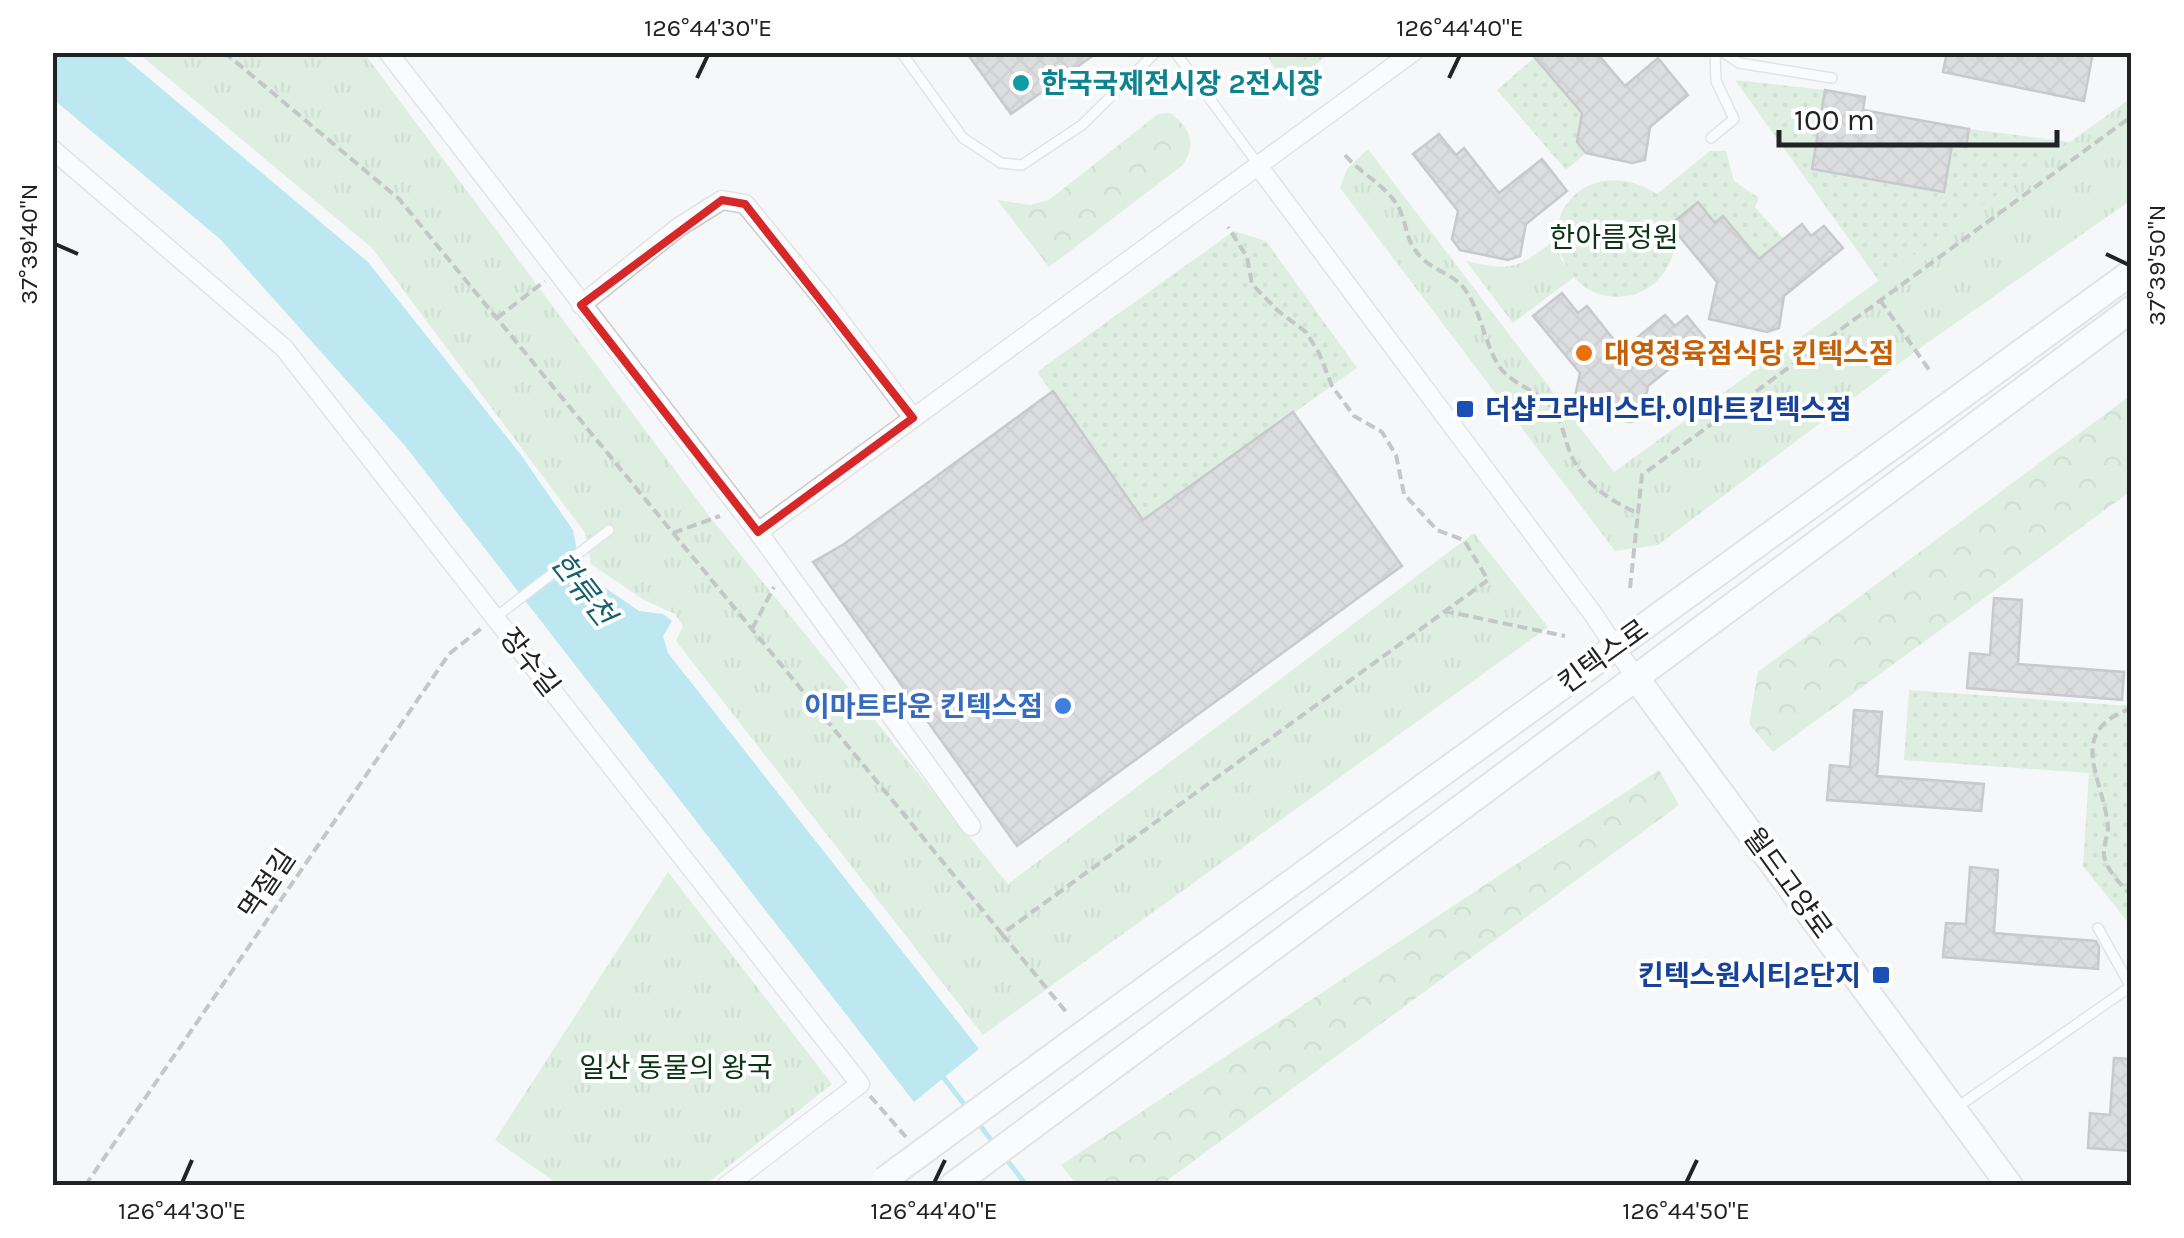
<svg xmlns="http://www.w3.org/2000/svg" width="2184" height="1238" viewBox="0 0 2184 1238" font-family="Karla,'Noto Sans KR',sans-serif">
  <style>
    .grass { fill: url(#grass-dots) }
    .forest { fill: url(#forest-crowns) }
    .park { fill: url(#park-tufts) }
    .water { fill: #79d6e6 }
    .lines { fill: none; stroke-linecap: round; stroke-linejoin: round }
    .stream { stroke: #79d6e6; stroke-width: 5 }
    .building { fill: url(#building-cross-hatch); stroke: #919193; stroke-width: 2.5 }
    .lane-casing { stroke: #c8cacc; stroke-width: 12 }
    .street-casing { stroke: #c8cacc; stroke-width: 21 }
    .secondary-casing { stroke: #c8cacc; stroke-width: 29 }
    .path { stroke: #898a8c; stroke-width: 4; stroke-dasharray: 10 5; stroke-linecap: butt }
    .lane { stroke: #fff; stroke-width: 9 }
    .street { stroke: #fff; stroke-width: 18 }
    .secondary { stroke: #fff; stroke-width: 25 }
    .secondary-bridge-casing { stroke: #c8cacc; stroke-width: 29; stroke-linecap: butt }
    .secondary-bridge { stroke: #fff; stroke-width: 25 }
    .marked { fill: none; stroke: #d62828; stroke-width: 8; stroke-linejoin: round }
    .ticks { fill: none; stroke: #212223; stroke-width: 4 }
    .culture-dot { fill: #0f9aa8; stroke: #fff; stroke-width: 4 }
    .food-dot { fill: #e8710a; stroke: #fff; stroke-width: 4 }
    .transit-dot { fill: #1a4fb4; stroke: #fff; stroke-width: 4 }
    .shop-dot { fill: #3f7fe0; stroke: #fff; stroke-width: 4 }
    .labels { text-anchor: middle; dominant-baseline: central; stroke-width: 8; stroke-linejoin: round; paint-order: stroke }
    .culture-label { font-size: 28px; font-weight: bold; fill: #0d838f; stroke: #fff; text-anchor: start }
    .park-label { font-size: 28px; fill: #0a3616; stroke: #fff }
    .food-label { font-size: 28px; font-weight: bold; fill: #c56008; stroke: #fff; text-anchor: start }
    .transit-label { font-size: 28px; font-weight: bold; fill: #164399; stroke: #fff; text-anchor: start }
    .street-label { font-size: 28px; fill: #212223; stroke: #fff }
    .shop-label { font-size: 28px; font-weight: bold; fill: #366cbe; stroke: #fff; text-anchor: end }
    .water-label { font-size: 30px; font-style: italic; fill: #15626e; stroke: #fff }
    .neatline { fill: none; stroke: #212223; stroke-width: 4 }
    .ticks-label { font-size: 25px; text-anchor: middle; fill: #212223 }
  </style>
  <defs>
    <pattern id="grass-dots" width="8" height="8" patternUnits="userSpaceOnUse" patternTransform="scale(2.5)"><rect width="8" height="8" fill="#c0e4c5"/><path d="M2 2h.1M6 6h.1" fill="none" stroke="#a5c3a9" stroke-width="1.8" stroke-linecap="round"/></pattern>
    <pattern id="forest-crowns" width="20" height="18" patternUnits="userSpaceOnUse" patternTransform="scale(2.5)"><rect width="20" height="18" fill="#c0e4c5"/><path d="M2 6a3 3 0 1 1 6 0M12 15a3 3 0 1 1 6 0" fill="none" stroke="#a5c3a9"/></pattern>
    <pattern id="park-tufts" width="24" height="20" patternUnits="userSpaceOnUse" patternTransform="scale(2.5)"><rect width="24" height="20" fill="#c0e4c5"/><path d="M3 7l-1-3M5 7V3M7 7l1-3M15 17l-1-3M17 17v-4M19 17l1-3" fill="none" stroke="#a5c3a9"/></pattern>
    <pattern id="building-cross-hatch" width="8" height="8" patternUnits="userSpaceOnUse" patternTransform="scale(2.5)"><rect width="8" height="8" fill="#bdbcbf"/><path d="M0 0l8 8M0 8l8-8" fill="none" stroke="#a2a1a4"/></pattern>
  </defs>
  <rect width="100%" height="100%" fill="#f5f7f9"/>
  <path class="grass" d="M1534,58L1582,113L1577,142L1586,153L1566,170L1497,90Z
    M1735,80L1825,90L1813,169L1944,192L1952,145L1966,147L1969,129L2070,142L1879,281Z
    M1710,151H1726L1734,181L1759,198L1755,207L1784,239L1759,259L1724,216L1715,223L1698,203L1670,225L1678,234C1673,261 1663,285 1635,294C1614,300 1593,296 1578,281C1523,223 1587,149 1657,194Z
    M1234,231L1266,241L1357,368L1143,520L1037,372Z
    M2131,685H2132L2131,926L2083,866L2089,773L1904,760L1909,690L2129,706Z"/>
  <path class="forest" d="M1331,53C1306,71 1284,96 1267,54Z
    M1170,113C1190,127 1197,144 1183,165L1049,267L997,200L1030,205L1049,200L1158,114Z
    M2131,395V491L1773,752L1749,724L1758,672Z
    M1659,770L1679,805L1161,1185H1077L1061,1165Z"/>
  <path class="park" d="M138,53H364L710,517L1008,884L1474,533L1548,627L983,1035L676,641L683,626L675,614L644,600L591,564L585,533L372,248Z
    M2131,98V200L1916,351L1658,545L1615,551L1340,188L1347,169L1368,149L1614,472Z
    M1557,239L1561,259L1574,277L1513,323L1466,261C1516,272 1516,268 1557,239Z
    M668,872L832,1084L705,1185H559L495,1140Z"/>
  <path class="water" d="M52,53H119L368,262L521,455L573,530L581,571L639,611L663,614L672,621L663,636L668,653L979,1049L914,1102L406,447L220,239L53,99Z"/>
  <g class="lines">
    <path class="stream" d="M940,1073L967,1108
      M977,1121L994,1144
      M1004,1156L1027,1186"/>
  </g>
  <path class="building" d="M966,52H1098L1011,114Z
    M1530,52H1596L1625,86L1658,58L1688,95L1650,127L1645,160L1632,163L1586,153L1577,142L1582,113Z
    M1947,52H2093L2084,101L1943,72Z
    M1825,90L1865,97L1863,110L1969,129L1966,147L1952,145L1944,192L1812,169Z
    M1439,134L1456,155L1464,148L1499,193L1542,159L1567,191L1526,224L1520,256L1508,260L1460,250L1452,239L1458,211L1413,154Z
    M1698,202L1715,223L1723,216L1759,259L1802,224L1811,236L1824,226L1843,248L1784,296L1779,328L1767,332L1709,319L1717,282L1670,225Z
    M1562,293L1578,313L1587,306L1622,350L1665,315L1675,326L1687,316L1706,339L1648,386L1642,419L1630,422L1582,412L1574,401L1580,373L1533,316Z
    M1053,391L1143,520L1293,412L1402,566L1017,846L813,562L844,544Z
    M1994,598L2022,600L2018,664L2124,672L2122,700L1967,688L1970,653L1990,655Z
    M1854,710L1882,712L1877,776L1984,784L1981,811L1827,800L1830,765L1850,767Z
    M1970,867L1998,870L1994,933L2096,941L2099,947L2098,969L1943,957L1946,923L1966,924Z
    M2114,1058L2132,1059V1151L2088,1148L2090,1113L2110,1115Z"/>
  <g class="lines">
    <defs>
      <path id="lane" d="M901,52L963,138L1001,163L1022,165L1082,125L1156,52
        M1175,52L1258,164
        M1723,52L1739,63L1832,78
        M1711,138L1734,119L1716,81L1715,52
        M496,617L609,530
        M2098,928L2132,989
        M1956,1108L2130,987"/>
      <path id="street" d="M388,52L758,532L971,826
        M52,149L284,348L860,1084L726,1186
        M1259,167L1593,614L1636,678
        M581,305L679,227L722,200L745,204L824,300L913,418
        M758,532L1413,52"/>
      <path id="secondary" d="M1636,678L2010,1186
        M1075,1040L2132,272
        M952,1186L2132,309"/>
    </defs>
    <use href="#lane" class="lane-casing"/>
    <use href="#street" class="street-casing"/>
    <use href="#secondary" class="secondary-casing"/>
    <path class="path" d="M224,52L399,199L1002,934L1488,580L1464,540L1437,530L1404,494L1396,455L1382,432L1354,416L1332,386L1319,353L1306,332L1277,310L1252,284L1247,257L1228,227
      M1345,155C1361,174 1387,186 1399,208C1409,229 1404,242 1425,261C1437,271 1453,275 1463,287C1481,310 1483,338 1497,363C1508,383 1535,389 1550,405C1561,417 1563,433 1568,447C1579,480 1607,499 1637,513
      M1880,300L1930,371
      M497,318L545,281
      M673,533L720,516
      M1630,588L1642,475L2132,116
      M1444,611L1565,636
      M752,629L774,587
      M2132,708C2068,731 2099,771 2107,819C2110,832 2105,838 2104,850C2102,866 2121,885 2132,896
      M1002,934L1067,1013
      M870,1096L906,1137
      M85,1186L449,654L483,627"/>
    <use href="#lane" class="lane"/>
    <use href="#street" class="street"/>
    <use href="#secondary" class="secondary"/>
    <defs>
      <path id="secondary-bridge" d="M884,1180L1075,1040"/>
    </defs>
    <use href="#secondary-bridge" class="secondary-bridge-casing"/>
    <use href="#secondary-bridge" class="secondary-bridge"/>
  </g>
  <path d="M0 0H2184V1238H0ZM722,200L745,204L913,418L758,532L581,305Z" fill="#f5f7f9" fill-opacity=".55" fill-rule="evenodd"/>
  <path class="marked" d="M722,200L745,204L913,418L758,532L581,305Z"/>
  <path class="ticks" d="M697,78L708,55M1449,78L1460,55M55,244L78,254M2106,254L2129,265M182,1183L192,1160M934,1183L945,1160M1686,1183L1697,1160"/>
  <circle class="culture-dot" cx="1021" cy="83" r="10"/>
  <circle class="food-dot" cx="1584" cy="353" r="10"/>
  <g class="transit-dot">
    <rect x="1455" y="399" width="20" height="20" rx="5"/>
    <rect x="1871" y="965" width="20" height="20" rx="5"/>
  </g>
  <circle class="shop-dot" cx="1063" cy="706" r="10"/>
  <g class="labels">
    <g class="culture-label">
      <text x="1041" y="83">한국국제전시장 2전시장</text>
    </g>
    <g class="park-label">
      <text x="1614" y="237">한아름정원</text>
      <text x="676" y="1067">일산 동물의 왕국</text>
    </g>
    <g class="food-label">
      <text x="1604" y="353">대영정육점식당 킨텍스점</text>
    </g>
    <g class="transit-label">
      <text x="1485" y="409">더샵그라비스타.이마트킨텍스점</text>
      <text x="1861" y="975" text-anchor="end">킨텍스원시티2단지</text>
    </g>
    <g class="street-label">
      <text transform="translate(1603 656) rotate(-36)">킨텍스로</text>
      <text transform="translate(530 662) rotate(52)">장수길</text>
      <text transform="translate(1788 883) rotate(54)">월드고양로</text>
      <text transform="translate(267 884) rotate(-56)">멱절길</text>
    </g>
    <g class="shop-label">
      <text x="1043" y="706">이마트타운 킨텍스점</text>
    </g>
    <g class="water-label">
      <text transform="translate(583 589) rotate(52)">한류천</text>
    </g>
  </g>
  <rect width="2184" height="1238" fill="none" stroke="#ffffff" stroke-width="110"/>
  <path d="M1779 130v15h278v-15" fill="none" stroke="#212223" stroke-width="5"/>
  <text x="1794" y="130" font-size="30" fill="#212223" stroke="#ffffff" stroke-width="8" paint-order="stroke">100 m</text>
  <rect x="55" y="55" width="2074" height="1128" class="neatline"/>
  <g class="ticks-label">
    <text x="708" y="36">126°44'30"E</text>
    <text x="1460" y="36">126°44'40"E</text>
    <text transform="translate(28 244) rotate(-90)" y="9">37°39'40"N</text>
    <text transform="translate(2156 265) rotate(-90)" y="9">37°39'50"N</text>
    <text x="182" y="1219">126°44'30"E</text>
    <text x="934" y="1219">126°44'40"E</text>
    <text x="1686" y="1219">126°44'50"E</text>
  </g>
</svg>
